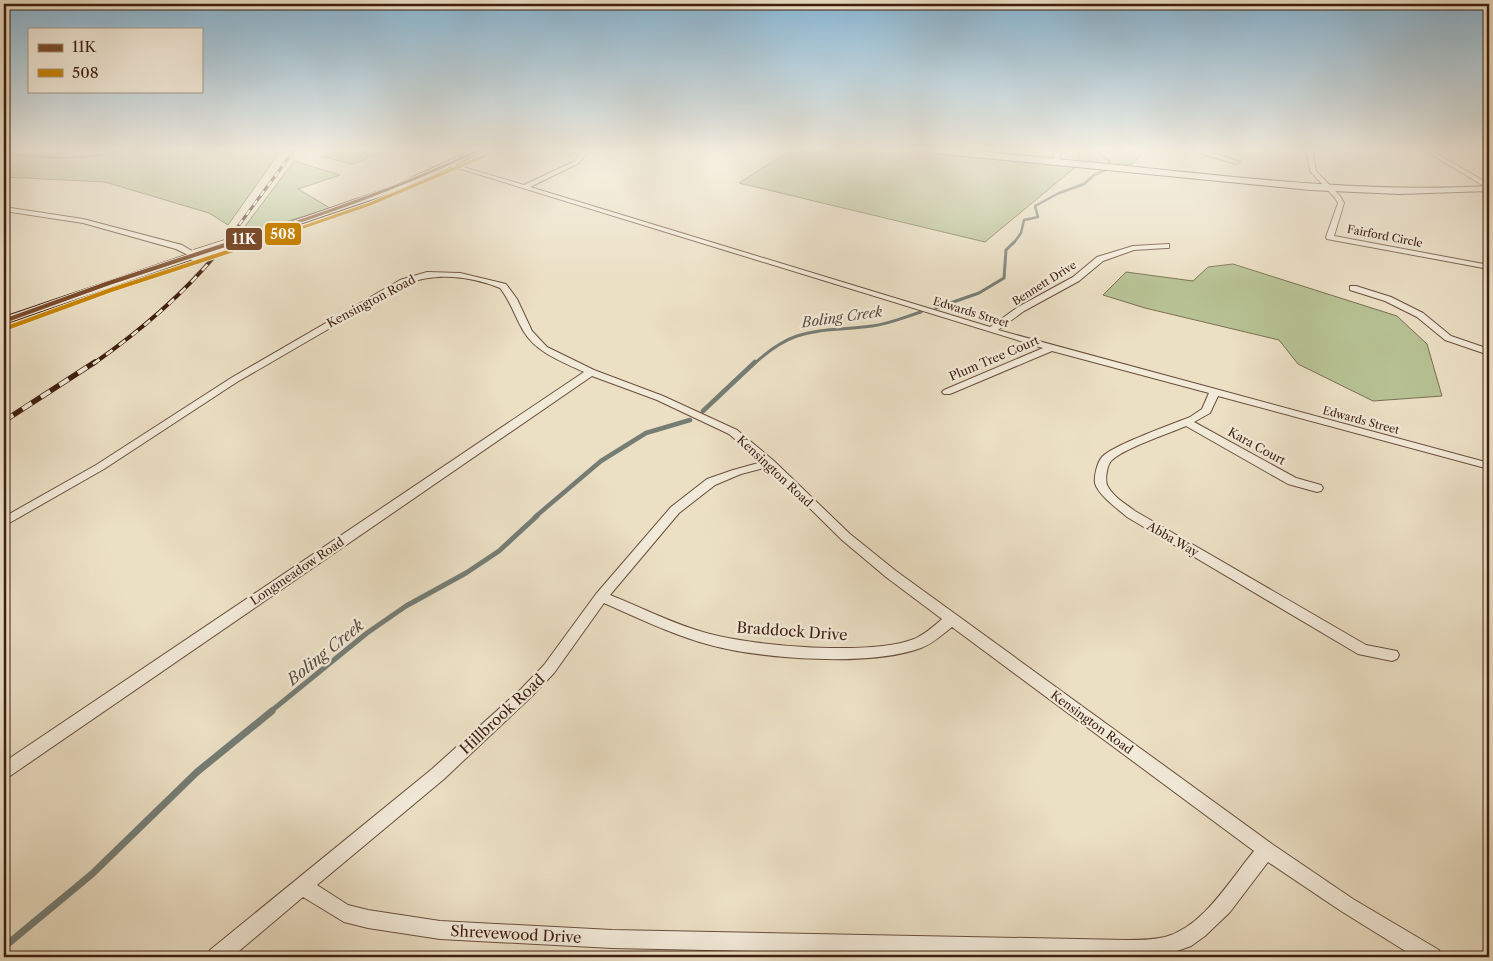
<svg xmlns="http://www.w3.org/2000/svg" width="1493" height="961" viewBox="0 0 1493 961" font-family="'Libre Caslon Text',serif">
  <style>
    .green { fill: #b7c294; stroke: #7a7051 }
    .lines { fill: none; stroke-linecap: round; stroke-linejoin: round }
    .stream-far4 { stroke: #757d75; stroke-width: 2.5 }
    .stream-far3 { stroke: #757d75; stroke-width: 3 }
    .stream-far2 { stroke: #757d75; stroke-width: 4.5 }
    .stream-far1 { stroke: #757d75; stroke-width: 5 }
    .stream { stroke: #757d75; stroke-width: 7 }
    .street-casing { stroke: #694e3c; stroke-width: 2 }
    .secondary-casing { stroke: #3e1e0e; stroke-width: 2 }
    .street { fill: #f2ead9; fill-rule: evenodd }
    .secondary { fill: #f2ead9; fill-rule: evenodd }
    .rail-far2-casing { stroke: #3e1e0e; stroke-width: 3 }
    .rail-far1-casing { stroke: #3e1e0e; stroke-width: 4 }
    .rail-casing { stroke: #3e1e0e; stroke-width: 5.5 }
    .rail-far2 { stroke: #f2ead9; stroke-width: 2; stroke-dasharray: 6; stroke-linecap: butt }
    .rail-far1 { stroke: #f2ead9; stroke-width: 2.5; stroke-dasharray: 8; stroke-linecap: butt }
    .rail { stroke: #f2ead9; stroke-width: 4; stroke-dasharray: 11; stroke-linecap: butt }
    .secondary-bridge-far1-casing { stroke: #3e1e0e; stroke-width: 10; stroke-linecap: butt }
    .secondary-bridge-casing { stroke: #3e1e0e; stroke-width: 12; stroke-linecap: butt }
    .secondary-bridge-far1 { stroke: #f2ead9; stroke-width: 9 }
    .secondary-bridge { stroke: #f2ead9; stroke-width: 11 }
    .bus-1-far1-casing { stroke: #f2ead9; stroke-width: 5 }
    .bus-1-casing { stroke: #f2ead9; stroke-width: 6 }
    .bus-2-far1-casing { stroke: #f2ead9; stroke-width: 5 }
    .bus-2-casing { stroke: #f2ead9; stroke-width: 6 }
    .bus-1-far1 { stroke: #7a4b2a; stroke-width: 3 }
    .bus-1 { stroke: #7a4b2a; stroke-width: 4 }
    .bus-2-far1 { stroke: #c98404; stroke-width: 3 }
    .bus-2 { stroke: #c98404; stroke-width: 4 }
    .labels { text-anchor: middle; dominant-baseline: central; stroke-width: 4.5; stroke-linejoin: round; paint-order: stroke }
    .far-street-label { font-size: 11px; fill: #3e1e0e; stroke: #f2ead9 }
    .street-label { font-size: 12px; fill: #3e1e0e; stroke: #f2ead9 }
    .water-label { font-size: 14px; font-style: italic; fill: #594d41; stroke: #f2ead9 }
    .near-street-label { font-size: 15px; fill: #3e1e0e; stroke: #f2ead9 }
    .near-water-label { font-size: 16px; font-style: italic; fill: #594d41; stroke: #f2ead9 }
    .line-badge { stroke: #f2ead9; stroke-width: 2 }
    .badge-label { font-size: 14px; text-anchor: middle; font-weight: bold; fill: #fff }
  </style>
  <rect width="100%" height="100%" fill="#ebdfc4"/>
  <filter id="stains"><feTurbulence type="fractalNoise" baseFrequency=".004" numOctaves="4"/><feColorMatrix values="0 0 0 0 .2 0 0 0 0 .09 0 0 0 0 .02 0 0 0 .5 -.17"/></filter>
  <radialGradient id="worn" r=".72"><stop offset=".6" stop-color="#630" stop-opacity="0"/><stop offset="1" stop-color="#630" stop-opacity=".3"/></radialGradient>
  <path class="green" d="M14,149L112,152L119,149H282L228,225L209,213L105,182L4,177V155Z
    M330,149H388L353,164L324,157Z
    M792,149H894L1078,165V149H1145L1133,164L1078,165L985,242L739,183Z
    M294,161L340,175L298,189L330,208L237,237Z
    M1233,264L1397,316L1427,344L1442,396L1373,401L1298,364L1279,340L1145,308L1103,295L1126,272L1193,281L1208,267Z"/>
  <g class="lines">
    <path class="stream-far4" d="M4,153C47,159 87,161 129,149
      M1013,244L1021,233L1024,220L1038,217L1035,206L1059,193L1084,184L1094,175L1108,169L1110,161L1099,154L1101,149"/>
    <path class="stream-far3" d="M936,308L979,293L1004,278L1006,250L1014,242
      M754,364C797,324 819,333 872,326C889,324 905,317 921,312"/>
    <path class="stream-far2" d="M703,411L755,362
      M535,517L601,461L646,433L690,420"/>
    <path class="stream-far1" d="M270,712L367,633L406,606L466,573L499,551L537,516"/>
    <path class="stream" d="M4,947L92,874L197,772L272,711"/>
    <defs>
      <path id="street" d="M584,149H590L579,163L530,187L990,327L1018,307L1073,277L1097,257L1133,246L1169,244V248H1166L1134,250L1103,261L1079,281L1024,311L998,330L1489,463V469L1218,396L1210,413L1194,422L1296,478L1321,485L1323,488L1321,491L1317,492L1288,484L1186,426C1168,434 1125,448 1112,460C1107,464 1105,479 1107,485C1112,496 1126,504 1135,511L1366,645L1397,651L1399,655L1397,659L1392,661L1358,654L1127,517C1118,509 1098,495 1095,483C1094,476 1097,463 1102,457C1113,445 1173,424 1190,417L1202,409L1209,393L1052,351L950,394H944L942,392L944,390L1043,348L448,165L453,164L524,185L575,161Z
        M1055,149H1061L1060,162L1057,164L1054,162Z
        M1193,149H1201L1240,162L1237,164L1205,155Z
        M1306,149H1312L1316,171L1340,196L1344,203L1334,236L1489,265V269L1327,239L1326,237L1338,203L1335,198L1310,171Z
        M1422,149H1429L1489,184V189Z
        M4,207L83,219L182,245L199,255L192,257L176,249L83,223L4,211Z
        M427,272L460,273L506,284L517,299L532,331L547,347L594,370L663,396L737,430L774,461L850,534L896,571L1272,844L1353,899L1439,950L1442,957H1415L1341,911L1268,862L1230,912L1205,936L1191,946L1160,957H1019L612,948L440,939L368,928L344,922L303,897L232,957H207L210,950L432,769L521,689L544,665L596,594L671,507L707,479L733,470L762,462L729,434L657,400L592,376L10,776L4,778V762L584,372C563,362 537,353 524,332C515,317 511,302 500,288C470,276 436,272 406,284L237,382L104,469L4,526V517L96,465L231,378L400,280ZM768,467L842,540L886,577L942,619C933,627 924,635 914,639C871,656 755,646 710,634C675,625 643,608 610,595L679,513L715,485L741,474ZM604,603C638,618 673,635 710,645C762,659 870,667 921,648C932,644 942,635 952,627L1254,851C1230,880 1203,927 1165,937C1152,940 1139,940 1126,940L612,930L440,921L368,910L348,905L317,885L444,779L531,697L554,673Z
        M1350,286H1356L1391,297L1423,313L1451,336L1489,349V355L1445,340L1417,317L1385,301L1350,290Z"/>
      <path id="secondary" d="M475,149H485L455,165L397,191L247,242H241L239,240L391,187Z
        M911,149C963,148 1015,155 1066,160C1207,173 1347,194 1489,186V191L1399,194L1310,190L915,151Z
        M195,252L199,253V257L4,324V317Z"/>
    </defs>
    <use href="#street" class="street-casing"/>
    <use href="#secondary" class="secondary-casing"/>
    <use href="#street" class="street"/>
    <use href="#secondary" class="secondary"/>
    <defs>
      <path id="rail-far2" d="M225,244L295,149"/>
      <path id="rail-far1" d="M93,364C143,329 188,291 226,242"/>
      <path id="rail" d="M4,421L95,362"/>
    </defs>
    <use href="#rail-far2" class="rail-far2-casing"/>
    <use href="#rail-far1" class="rail-far1-casing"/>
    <use href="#rail" class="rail-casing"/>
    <use href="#rail-far2" class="rail-far2"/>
    <use href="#rail-far1" class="rail-far1"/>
    <use href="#rail" class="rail"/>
    <defs>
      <path id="secondary-bridge-far1" d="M232,244L244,240"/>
      <path id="secondary-bridge" d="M195,255L236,242"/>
    </defs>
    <use href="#secondary-bridge-far1" class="secondary-bridge-far1-casing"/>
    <use href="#secondary-bridge" class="secondary-bridge-casing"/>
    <use href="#secondary-bridge-far1" class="secondary-bridge-far1"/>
    <use href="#secondary-bridge" class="secondary-bridge"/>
    <defs>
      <path id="bus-1-far1" d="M230,244C315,217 400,188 481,149"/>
      <path id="bus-1" d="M4,321L109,283L234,242"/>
      <path id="bus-2-far1" d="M254,244L370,204L484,156"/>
      <path id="bus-2" d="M7,328L111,290L258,242"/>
    </defs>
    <use href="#bus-1-far1" class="bus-1-far1-casing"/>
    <use href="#bus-1" class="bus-1-casing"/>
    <use href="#bus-2-far1" class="bus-2-far1-casing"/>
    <use href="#bus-2" class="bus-2-casing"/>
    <use href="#bus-1-far1" class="bus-1-far1"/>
    <use href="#bus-1" class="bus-1"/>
    <use href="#bus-2-far1" class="bus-2-far1"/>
    <use href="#bus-2" class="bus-2"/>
  </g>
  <linearGradient id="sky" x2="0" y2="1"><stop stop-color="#88b7d5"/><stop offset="0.53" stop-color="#f6f1e4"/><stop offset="1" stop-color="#f6f1e4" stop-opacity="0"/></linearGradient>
  <rect width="1493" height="283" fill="url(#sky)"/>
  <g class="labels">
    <g class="far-street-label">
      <text transform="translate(1385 236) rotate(11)">Fairford Circle</text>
      <text transform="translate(1044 283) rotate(-32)">Bennett Drive</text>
      <text transform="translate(971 312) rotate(17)">Edwards Street</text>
      <text transform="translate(1361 420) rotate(15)">Edwards Street</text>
    </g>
    <g class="street-label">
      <text transform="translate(371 301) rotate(-28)">Kensington Road</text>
      <text transform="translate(994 358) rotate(-23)">Plum Tree Court</text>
      <text transform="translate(1257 446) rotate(29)">Kara Court</text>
      <text transform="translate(775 471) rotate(43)">Kensington Road</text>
      <text transform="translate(1173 539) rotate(30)">Abba Way</text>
      <text transform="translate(297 571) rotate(-34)">Longmeadow Road</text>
      <text transform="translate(1092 722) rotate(36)">Kensington Road</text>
    </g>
    <g class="water-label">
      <text transform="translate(842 317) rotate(-8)">Boling Creek</text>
    </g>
    <g class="near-street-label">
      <text transform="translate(792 631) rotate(4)">Braddock Drive</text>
      <text transform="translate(502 714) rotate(-43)">Hillbrook Road</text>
      <text transform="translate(516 934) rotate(3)">Shrevewood Drive</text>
    </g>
    <g class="near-water-label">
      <text transform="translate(325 652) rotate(-39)">Boling Creek</text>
    </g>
  </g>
  <g class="line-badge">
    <rect x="264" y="222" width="38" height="24" rx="5" fill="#c98404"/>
    <rect x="225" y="227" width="38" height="24" rx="5" fill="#7a4b2a"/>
  </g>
  <g class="badge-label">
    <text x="283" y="239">508</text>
    <text x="244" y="244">11K</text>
  </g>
  <rect width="1493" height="961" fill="none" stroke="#ebdfc4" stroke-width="20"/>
  <rect x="5" y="5" width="1483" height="951" fill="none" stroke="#3e1e0e" stroke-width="2.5"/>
  <rect x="10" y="10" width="1473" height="941" fill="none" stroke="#3e1e0e"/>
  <rect x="28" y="28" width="175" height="65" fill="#f2ead9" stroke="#aa9888"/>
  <rect x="38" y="44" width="25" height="8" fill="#7a4b2a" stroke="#aa9888"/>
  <text x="72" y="52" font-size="15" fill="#3e1e0e">11K</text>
  <rect x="38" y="69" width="25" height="8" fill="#c98404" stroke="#aa9888"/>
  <text x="72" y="78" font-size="15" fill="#3e1e0e">508</text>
  <rect width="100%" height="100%" filter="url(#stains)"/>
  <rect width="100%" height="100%" fill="url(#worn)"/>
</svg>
